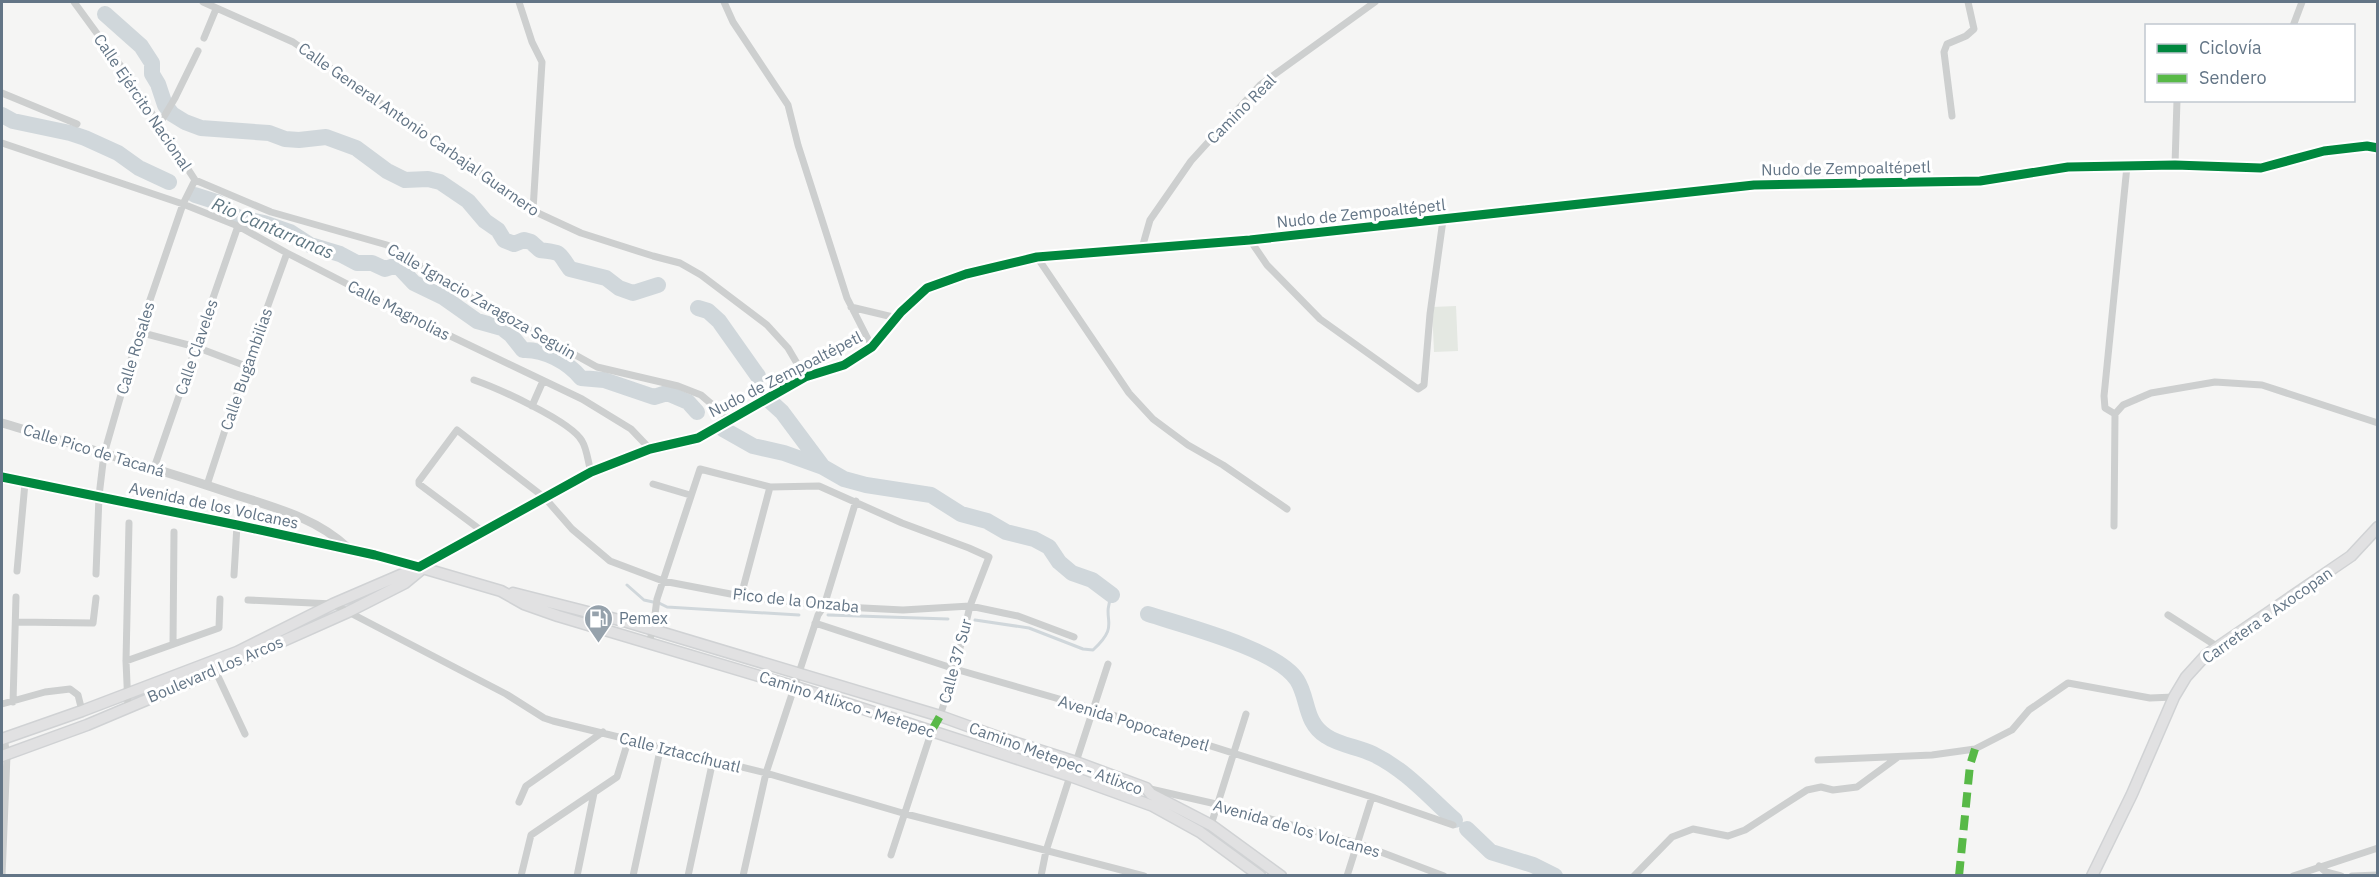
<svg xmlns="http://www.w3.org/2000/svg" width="2379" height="877" viewBox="0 0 2379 877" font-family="'IBM Plex Sans',sans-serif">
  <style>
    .green { fill: #e4e8e2 }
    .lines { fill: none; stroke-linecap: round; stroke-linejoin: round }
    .stream { stroke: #d0d7db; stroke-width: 3 }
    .river { stroke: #d0d7db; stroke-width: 16 }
    .secondary-casing { stroke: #d0d2d4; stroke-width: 13 }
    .minor { stroke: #cdcfcf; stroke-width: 7 }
    .tertiary { stroke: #cdcfcf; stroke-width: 9 }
    .secondary { stroke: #e1e1e2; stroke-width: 10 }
    .quiet { stroke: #58b947; stroke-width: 8; stroke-dasharray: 15 8; stroke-linecap: butt }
    .cycleway-casing { stroke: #fff; stroke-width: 13 }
    .cycleway { stroke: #00873e; stroke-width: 9 }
    .labels { text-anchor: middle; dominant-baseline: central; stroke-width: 6; stroke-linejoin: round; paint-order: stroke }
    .street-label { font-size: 16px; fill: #637586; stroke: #fff }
    .poi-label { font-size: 16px; fill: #637586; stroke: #fff; text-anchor: start }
    .water-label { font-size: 18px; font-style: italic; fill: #5f7783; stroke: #fff }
  </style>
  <rect width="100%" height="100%" fill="#f5f5f4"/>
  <path class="green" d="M1456,306L1458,351L1434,352L1432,307Z"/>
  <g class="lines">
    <path class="stream" d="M627,585L644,600L653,602
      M659,603L667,607L799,615
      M828,615L948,619
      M975,620L1029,628L1083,649L1093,650C1122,623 1100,622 1112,595"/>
    <path class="river" d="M105,14L141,46L152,63V74L158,84L165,105L172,114L185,122L201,128L269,133L285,139L299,140L326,137L356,148L387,171L405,180L428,179L440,182L468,201L485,221L498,230L504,240L514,244L524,240L531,242L540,250C563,253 557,251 570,269L606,278L619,288L633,293L658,285
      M2,115L13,121L70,133L85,138L118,153L139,168L169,182
      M195,195L217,202L229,213L240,218L264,223L290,232L310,245L340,254L357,263H372L385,269L397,265L414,283L443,297L477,321L502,328L511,335L523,350C544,349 568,362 581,378L604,380L654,397L667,393L688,402L697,412
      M698,308L708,311L719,321L758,376
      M771,402L782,412L823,467L844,479L866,485L931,495L961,514L987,521L1006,532L1034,539L1049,547L1059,562L1072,573L1092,580L1112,595
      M723,429L753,446L784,453L823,467
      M1148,614C1185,626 1277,649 1297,680C1309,699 1304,722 1326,736C1339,745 1358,747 1373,754C1406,770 1428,796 1455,820
      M1467,829L1491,852L1533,865L1555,876"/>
    <defs>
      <path id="secondary" d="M513,593L627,622L940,716L1001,738L1076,762L1146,788L1151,794L1211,825L1281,876
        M2,739L82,711L237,652L333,604L419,567L501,591L524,604L558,616L796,687L1070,776L1153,806L1200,832L1260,876
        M2,756L87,725L227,666L348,612L405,583L422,569
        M2092,876L2132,794L2174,697L2186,677L2206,655L2351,556L2378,527"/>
    </defs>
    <use href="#secondary" class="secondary-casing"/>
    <path class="minor" d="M74,2L123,69L195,180L183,204L139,332L104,454L99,496L96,574
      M203,2L293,42L540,214L581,233L653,256L680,263L701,275L767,325L788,348L805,377
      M519,2L532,42L542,62L533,210
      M724,2L733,22L788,105L798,145L847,298L872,347
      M2293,26L2302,2
      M204,38L216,9
      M2,93L77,124
      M1952,116L1944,52L1947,44L1966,36L1974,29L1968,2
      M159,125L175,98L198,51
      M2,143L183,204L238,226L287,253L417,320L582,399L631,429L650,449
      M2175,165L2177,100
      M195,180L271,212L387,245L471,297L597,367L678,386L701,395L729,419
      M1250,240L1267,265L1320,319L1418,389L1424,385L1430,314L1443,220
      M1142,248L1150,220L1191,161L1260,85L1375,2
      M1037,257L1129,393L1153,419L1188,445L1223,465L1287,509
      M851,307L897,318
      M139,332L196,347L246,366
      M474,380C497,388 571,421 582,441C587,449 588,462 591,472
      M532,406L543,381
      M2115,414L2105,408L2104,396L2127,166
      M154,468L238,226
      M653,484L690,495
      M207,485L246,366L287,253
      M2114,526L2115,414L2123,405L2151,393L2215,382L2262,385L2378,423
      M482,531L419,484V481L457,430L545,498L572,529L610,561L663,581L741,596L824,606L903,610L970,606L1018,616L1074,637
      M17,571L25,483
      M234,575L237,525
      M741,596L770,487
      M248,600L333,604L506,694L544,718L553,721L766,773L906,814L1144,876
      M2168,615L2218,647
      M16,622L93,623L96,598
      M815,623L955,669L1094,709L1372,797L1453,825
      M649,642L653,630L657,599L700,469L770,487L819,486L902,523L969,548L989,557L970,606L955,669L940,716
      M173,644L174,532
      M126,661L219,628L220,599
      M215,670L245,734
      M13,702L16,597
      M2,704L45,692L70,689L78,695L82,711
      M128,706L126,661L129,523
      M1818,760L1932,755L1975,749L2012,730L2029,710L2068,683L2150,698L2174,697
      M1076,762L1108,664
      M1146,788L1216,804L1357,843L1444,876
      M519,802L526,786L603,732
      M1211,825L1246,714
      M891,855L932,730
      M2319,866L2326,872L2341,876
      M2,876L7,755L4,738
      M521,876L531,835L617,777L629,738
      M577,876L594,793
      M633,876L661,746
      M688,876L713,760
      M743,876L766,773L818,615L824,606L856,501
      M1041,876L1046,851L1070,776
      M1347,876L1372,797
      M1634,876L1672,837L1693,829L1728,836L1745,830L1807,790L1821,787L1833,790L1857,787L1898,757
      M2293,876L2378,848
      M2352,876L2378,875"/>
    <path class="tertiary" d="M2,423C79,446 157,468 233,494C273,507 317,518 348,548
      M2,477L237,525L375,555L419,567L591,472L650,449L698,438L805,377L844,365L872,347L901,312L927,288L966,274L1037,257L1250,240L1754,185L1980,181L2068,167L2175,165L2261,168L2324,151L2367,146L2378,148"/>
    <use href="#secondary" class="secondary"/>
    <path class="quiet" d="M932,730L940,716
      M1959,876L1970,765L1975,749"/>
    <defs>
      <path id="cycleway" d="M2,477L237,525L375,555L419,567L591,472L650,449L698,438L805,377L844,365L872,347L901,312L927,288L966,274L1037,257L1250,240L1754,185L1980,181L2068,167L2175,165L2261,168L2324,151L2367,146L2378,148"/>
    </defs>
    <use href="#cycleway" class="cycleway-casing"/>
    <use href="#cycleway" class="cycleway"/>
  </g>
  <defs>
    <symbol id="fuel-pin" viewBox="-11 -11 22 30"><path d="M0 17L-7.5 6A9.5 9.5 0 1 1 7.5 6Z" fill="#96a2ac" stroke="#fff"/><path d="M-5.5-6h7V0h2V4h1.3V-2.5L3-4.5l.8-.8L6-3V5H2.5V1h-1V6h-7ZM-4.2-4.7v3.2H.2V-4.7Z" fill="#fff"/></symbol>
  </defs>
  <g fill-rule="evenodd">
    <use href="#fuel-pin" x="582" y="602" width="33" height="45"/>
  </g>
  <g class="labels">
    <g class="street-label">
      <text transform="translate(143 102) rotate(56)">Calle Ejército Nacional</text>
      <text transform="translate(1241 109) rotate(-45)">Camino Real</text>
      <text transform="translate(419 129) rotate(35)">Calle General Antonio Carbajal Guarnero</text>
      <text transform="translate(1846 168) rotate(-1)">Nudo de Zempoaltépetl</text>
      <text transform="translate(1361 213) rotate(-6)">Nudo de Zempoaltépetl</text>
      <text transform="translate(482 301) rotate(30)">Calle Ignacio Zaragoza Seguin</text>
      <text transform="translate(399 310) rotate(27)">Calle Magnolias</text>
      <text transform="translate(196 347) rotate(-71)">Calle Claveles</text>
      <text transform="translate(135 348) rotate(-73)">Calle Rosales</text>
      <text transform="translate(246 369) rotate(-71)">Calle Bugambilias</text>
      <text transform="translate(785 374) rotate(-27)">Nudo de Zempoaltépetl</text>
      <text transform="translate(94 450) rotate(17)">Calle Pico de Tacaná</text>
      <text transform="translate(214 505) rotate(12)">Avenida de los Volcanes</text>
      <text transform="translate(796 600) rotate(6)">Pico de la Onzaba</text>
      <text transform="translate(2267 615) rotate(-35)">Carretera a Axocopan</text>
      <text transform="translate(955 661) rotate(-75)">Calle 37 Sur</text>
      <text transform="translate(215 669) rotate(-23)">Boulevard Los Arcos</text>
      <text transform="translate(847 704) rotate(18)">Camino Atlixco - Metepec</text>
      <text transform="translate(1134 723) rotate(17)">Avenida Popocatepetl</text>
      <text transform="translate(680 752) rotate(14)">Calle Iztaccíhuatl</text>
      <text transform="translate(1056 758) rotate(20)">Camino Metepec - Atlixco</text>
      <text transform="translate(1297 828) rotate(16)">Avenida de los Volcanes</text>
    </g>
    <g class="poi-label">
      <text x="619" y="618">Pemex</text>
    </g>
    <g class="water-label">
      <text transform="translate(273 228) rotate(23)">Rio Cantarranas</text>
    </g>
  </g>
  <rect width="2379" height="877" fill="none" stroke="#637586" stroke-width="6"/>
  <rect x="2145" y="24" width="210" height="78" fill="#ffffff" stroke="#c1c8cf" stroke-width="1.5"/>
  <rect x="2157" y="44" width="30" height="9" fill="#00873e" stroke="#c1c8cf" stroke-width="1.5"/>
  <text x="2199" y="54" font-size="18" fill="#637586">Ciclovía</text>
  <rect x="2157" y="74" width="30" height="9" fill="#58b947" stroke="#c1c8cf" stroke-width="1.5"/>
  <text x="2199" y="84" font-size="18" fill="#637586">Sendero</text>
</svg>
